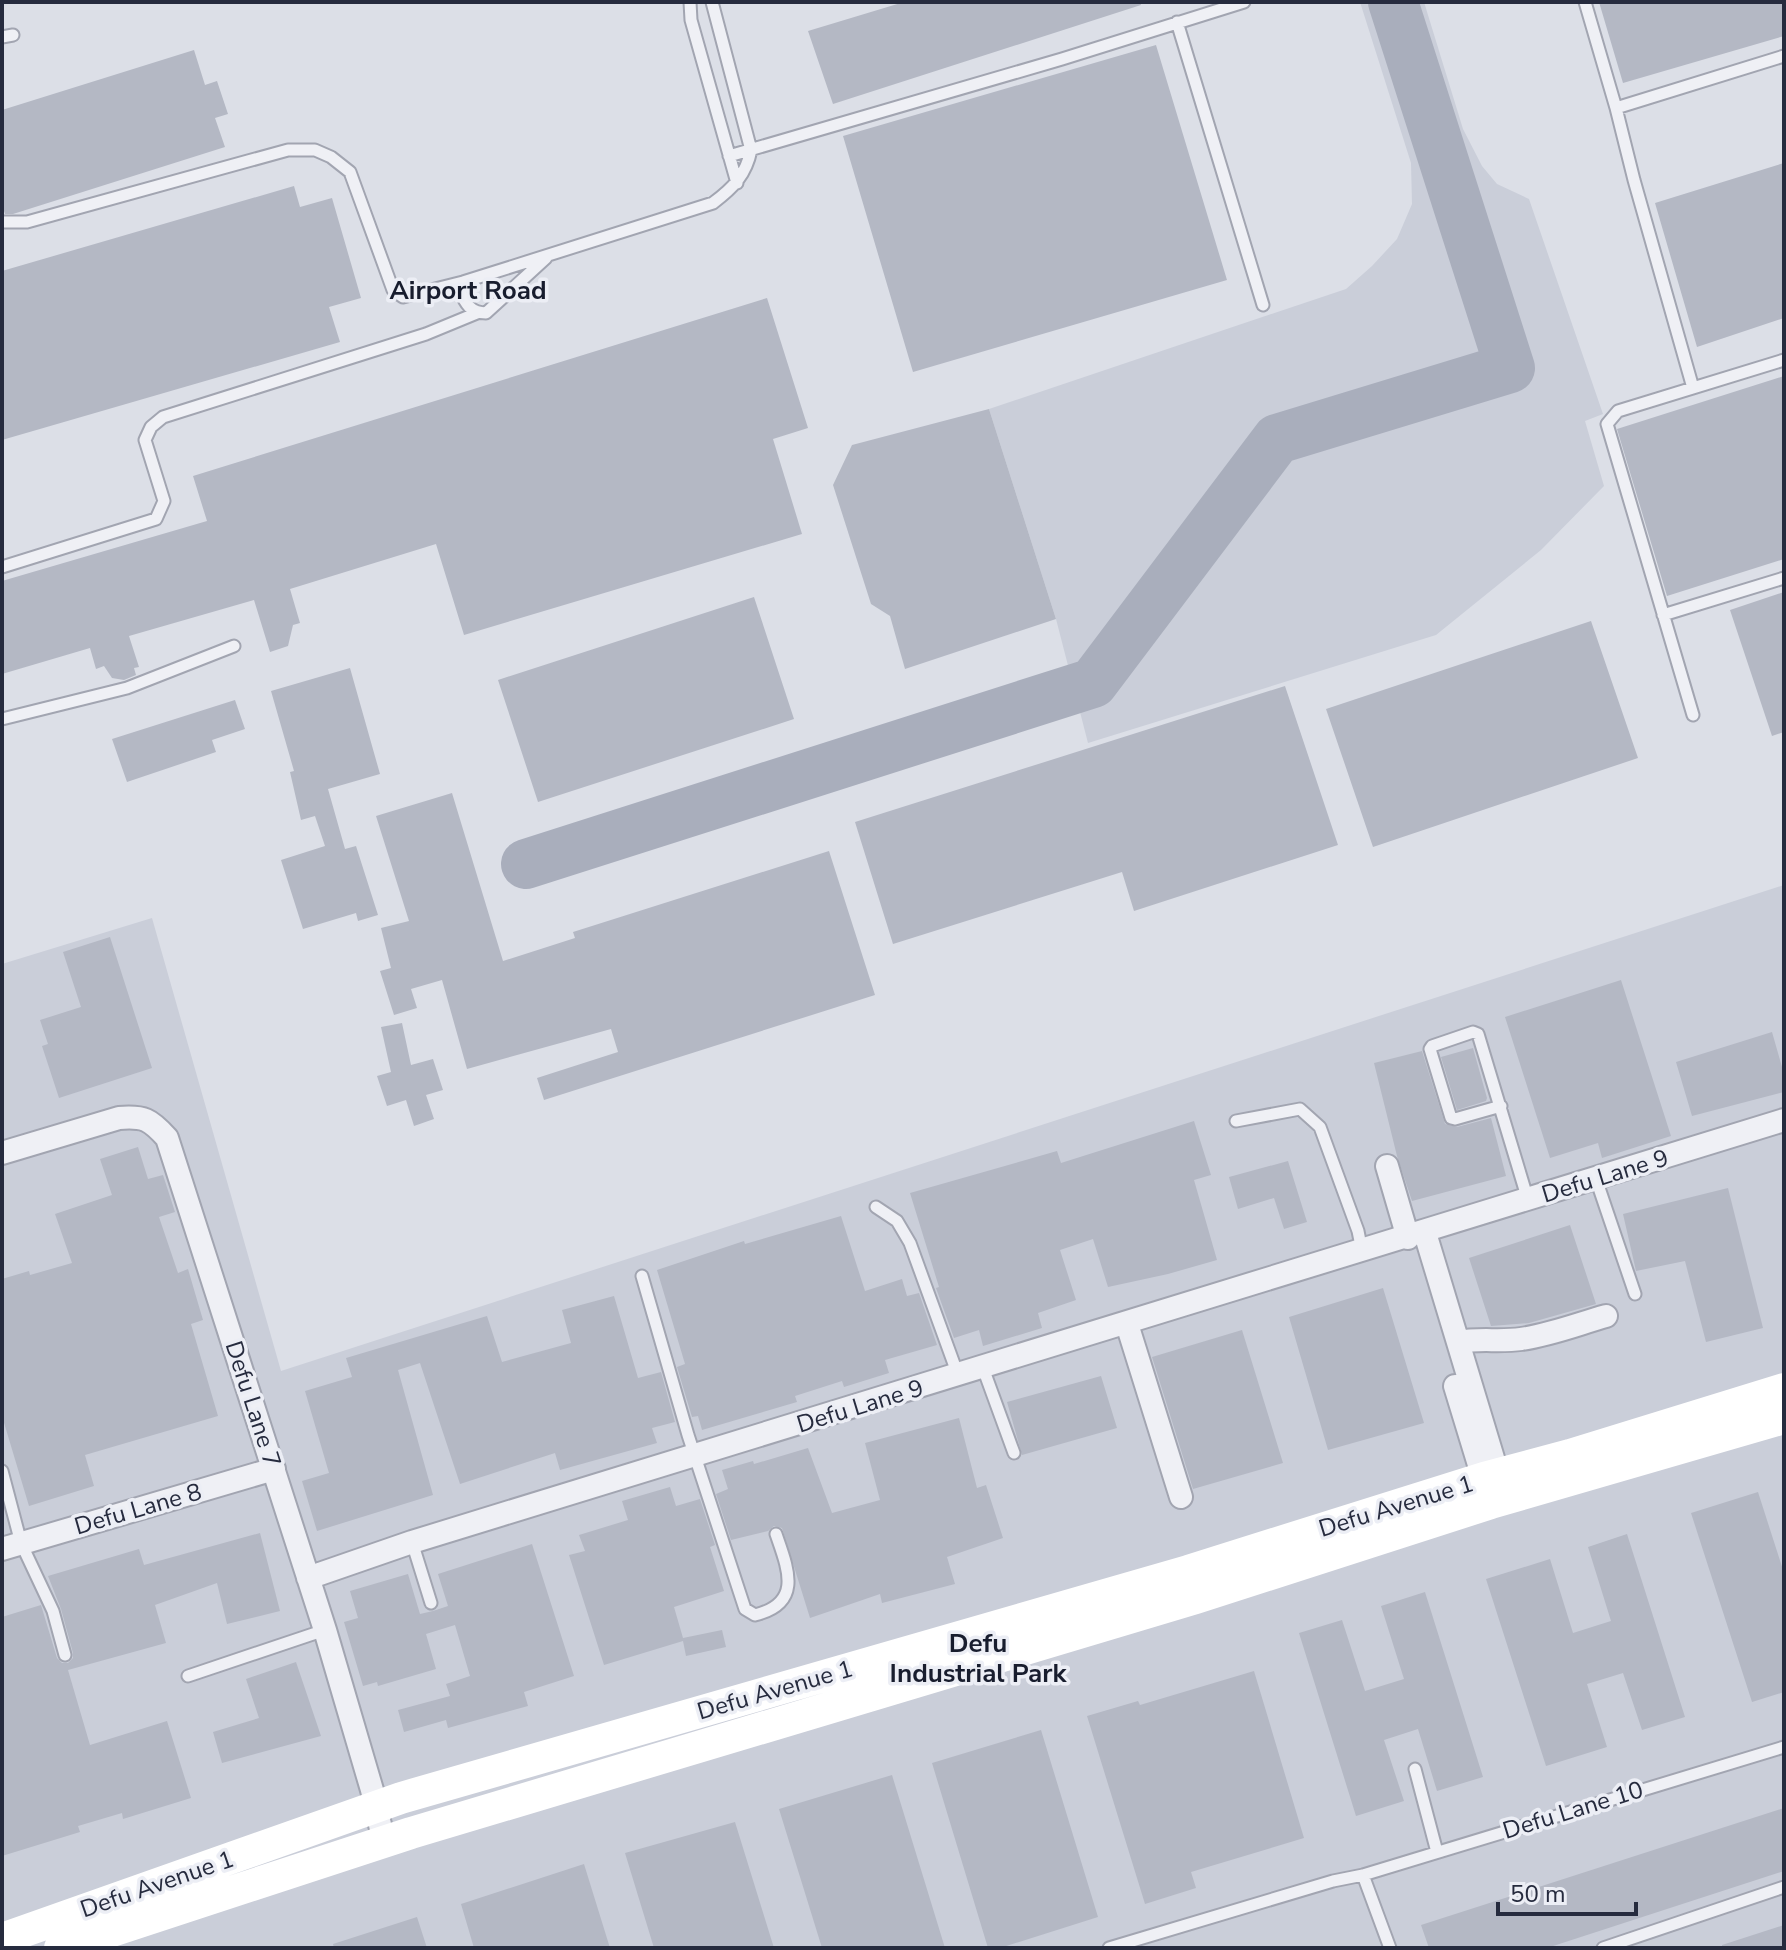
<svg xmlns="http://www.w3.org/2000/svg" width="1786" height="1950" viewBox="0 0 1786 1950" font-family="'Nunito Sans',sans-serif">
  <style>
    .built { fill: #caced9 }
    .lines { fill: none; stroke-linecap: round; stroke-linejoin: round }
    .taxiway { stroke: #a9aebc; stroke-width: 50 }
    .building { fill: #b4b8c4 }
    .service-casing { stroke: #a2a5b1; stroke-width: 15 }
    .minor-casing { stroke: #a2a5b1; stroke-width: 26 }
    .service { stroke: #eff0f5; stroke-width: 11 }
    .minor { stroke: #eff0f5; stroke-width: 22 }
    .secondary { stroke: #fff; stroke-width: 32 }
    .labels { text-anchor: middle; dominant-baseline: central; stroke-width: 7; stroke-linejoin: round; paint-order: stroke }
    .street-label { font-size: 24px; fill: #262b3e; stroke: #eceef5 }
    .neighbourhood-label { font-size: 26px; font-weight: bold; fill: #181d2e; stroke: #eceef5 }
  </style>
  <rect width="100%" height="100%" fill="#dcdfe7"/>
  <path class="built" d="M1360,2H1424L1463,129L1482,166L1497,184L1529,199L1603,414L1585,421L1604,486L1541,550L1436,635L1088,743L1056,619L989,409L1346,289L1372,266L1397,239L1412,204L1411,163Z
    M1784,885V1948H2V964L152,918L281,1371Z"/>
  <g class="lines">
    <path class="taxiway" d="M526,864L1093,683L1277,439L1510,368L1393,2"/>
  </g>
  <path class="building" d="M904,2H1140L1141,5L833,104L808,31Z
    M1599,2H1784V36L1623,83Z
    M1156,45L1227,280L913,372L843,136Z
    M194,50L205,85L217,81L228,114L215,118L225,147L13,214H5L2,205V110Z
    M1784,163V318L1697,347L1655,203Z
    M294,186L300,207L332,198L361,298L329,307L340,342L2,440V271Z
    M767,298L808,428L773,439L802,534L464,635L436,544L290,589L300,623L293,625L288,646L270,652L254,600L129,636L139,667L134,668L136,675L124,680L112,678L104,666L96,669L90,648L2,674V581L207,521L193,476Z
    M1784,376V559L1667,596L1617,429Z
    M989,409L1056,619L905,669L890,616L871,604L833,485L852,445Z
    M1784,592V732L1772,736L1730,610Z
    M754,597L794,719L538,802L498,680Z
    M1591,621L1638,758L1373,847L1326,709Z
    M350,668L380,774L328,789L345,849L356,846L378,915L358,921L356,913L303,929L281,860L325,846L315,816L301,820L290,772L294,771L271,691Z
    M1285,686L1338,845L1134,911L1122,872L893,944L855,822Z
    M235,700L245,729L212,740L216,752L127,782L112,739Z
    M452,793L503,961L575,938L573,932L829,851L875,995L544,1100L537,1078L618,1052L611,1029L467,1069L442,980L411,989L417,1008L394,1015L380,971L391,968L381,928L409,921L376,816Z
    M110,937L152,1068L59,1098L42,1046L48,1044L40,1020L81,1007L63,952Z
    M1621,980L1671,1136L1602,1158L1598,1143L1550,1158L1505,1017Z
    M402,1023L411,1065L433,1059L443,1090L426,1095L434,1119L414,1126L406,1100L387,1106L377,1076L391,1072L381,1027Z
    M1772,1032L1784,1074V1092L1692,1116L1676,1062Z
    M1473,1048L1487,1098L1486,1101L1457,1110L1441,1057Z
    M1422,1051L1445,1124L1457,1127L1491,1118L1506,1176L1412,1201L1397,1156L1374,1063Z
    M1194,1121L1211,1175L1194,1180L1217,1260L1168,1274L1108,1287L1093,1239L1060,1250L1076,1300L1038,1313L1042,1328L983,1346L979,1330L954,1338L936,1288L939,1287L910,1193L1057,1151L1061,1163Z
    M138,1147L148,1179L163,1175L175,1212L159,1217L178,1273L188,1269L195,1293L203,1320L191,1324L218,1416L85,1455L94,1486L29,1506L2,1416V1279L29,1271L30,1275L72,1263L55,1214L112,1195L100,1159Z
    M1288,1161L1307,1222L1284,1229L1274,1198L1238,1209L1229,1177Z
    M1728,1188L1763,1328L1706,1342L1685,1261L1636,1271L1623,1214Z
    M841,1216L865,1291L902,1279L907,1296L919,1293L937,1345L885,1360L889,1373L844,1387L842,1381L795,1396L797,1402L702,1430L698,1416L692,1417L677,1367L685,1364L657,1270L744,1241L745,1244Z
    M1570,1225L1596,1304L1529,1323L1491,1326L1469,1258Z
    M1383,1288L1424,1423L1328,1450L1289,1317Z
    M614,1296L638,1378L661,1372L675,1422L652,1428L657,1443L560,1470L555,1453L460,1484L420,1363L398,1370L433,1495L317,1531L302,1481L329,1473L305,1391L352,1377L346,1358L487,1316L502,1362L571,1343L562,1310Z
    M1242,1330L1283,1463L1193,1489L1152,1357Z
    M1101,1376L1117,1428L1022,1455L1007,1402Z
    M959,1418L977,1488L986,1485L1003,1538L947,1557L955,1584L882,1603L880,1594L810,1618L782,1528L774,1526L768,1531L731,1540L716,1494L728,1489L722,1470L753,1461L754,1464L808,1448L832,1513L880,1500L865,1443Z
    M670,1487L676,1506L700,1499L715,1545L710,1547L724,1591L674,1607L683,1638L722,1630L726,1647L686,1656L683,1641L604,1665L569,1555L585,1551L579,1535L628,1520L622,1501Z
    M1758,1492L1784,1573V1692L1752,1702L1691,1513Z
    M260,1533L280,1611L227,1624L217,1583L155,1605L166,1643L68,1670L90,1745L167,1721L191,1798L123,1819L122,1813L78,1826L80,1832L2,1856V1617L41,1605L57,1658L62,1663H68L73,1658V1653L61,1609L48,1576L139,1549L144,1565Z
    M1627,1534L1685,1717L1642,1730L1623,1673L1587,1684L1607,1747L1546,1766L1486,1579L1550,1559L1573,1633L1611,1621L1588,1547Z
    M532,1544L574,1676L524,1692L528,1706L448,1728L446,1720L404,1732L398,1710L450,1696L446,1684L470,1676L455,1625L426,1634L436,1669L378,1686L377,1682L363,1686L344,1622L358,1618L350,1591L408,1574L420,1614L433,1611L448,1606L438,1574Z
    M1425,1592L1483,1777L1437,1791L1418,1729L1384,1740L1404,1801L1356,1816L1299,1633L1342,1620L1365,1691L1404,1679L1381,1606Z
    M296,1662L321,1736L222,1763L213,1732L259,1718L246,1679Z
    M1254,1671L1304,1838L1191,1872L1196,1888L1145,1904L1087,1716L1138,1701L1140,1705Z
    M1041,1730L1098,1917L1000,1948H988L932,1763Z
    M892,1775L945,1948H822L779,1809Z
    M1784,1808V1871L1547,1948H1429L1421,1925Z
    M735,1822L774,1948H654L625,1853Z
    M584,1864L610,1948H474L461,1904Z
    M417,1917L427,1948H334L333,1944Z
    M1784,1925V1948H1722V1945Z"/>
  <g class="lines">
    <defs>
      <path id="service" d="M690,2L691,20L737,183
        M1585,2L1616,108L1784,56
        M1177,22L1263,305
        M2,37L13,35
        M1616,108L1634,180L1693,388
        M729,156L1062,59L1244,2
        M2,222H27L288,150H315L331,157L350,172L393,290L403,297L463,282L713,203C733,188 746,175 751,150L712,2
        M463,282L460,290C465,304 471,313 486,313L546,258
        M2,567L156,519L164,501L145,440L151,427L163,417L426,334L477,313
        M1663,615L1784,578
        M1693,715L1607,424L1618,411L1784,360
        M2,719L127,688L234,646
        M1501,1106L1455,1119L1451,1118L1430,1049L1432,1046L1473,1032L1478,1034L1528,1200
        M1236,1121L1300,1109L1320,1127L1358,1231L1362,1251
        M1596,1179L1635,1294
        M876,1207L897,1221L910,1243L958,1375
        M642,1276L688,1435L745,1609L755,1615C803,1603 788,1569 776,1534
        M983,1368L1014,1453
        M2,1471L21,1543L53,1611L65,1655
        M412,1542L431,1603
        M188,1676L325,1630
        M1415,1769L1437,1852
        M1363,1875L1390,1948
        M1109,1948L1333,1881L1363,1875L1784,1747
        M1603,1948L1784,1887"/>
      <path id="minor" d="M2,1153L119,1118C144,1116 150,1119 167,1138L325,1630L372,1790L384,1842
        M1387,1166L1408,1238
        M1425,1233L1502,1488
        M1127,1324L1181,1497
        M1458,1342C1479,1338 1500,1342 1521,1339C1550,1335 1578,1324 1606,1316
        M1455,1386L1487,1491
        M2,1549L274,1469
        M308,1578L412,1542L1784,1120"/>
    </defs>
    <use href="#service" class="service-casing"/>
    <use href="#minor" class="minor-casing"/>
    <use href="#service" class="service"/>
    <use href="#minor" class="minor"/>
    <path class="secondary" d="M2,1939L401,1798L1188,1571L1484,1478L1570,1455L1784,1389
      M60,1948L411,1833L1196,1598L1491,1503L1784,1418"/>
  </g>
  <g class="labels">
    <g class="street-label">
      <text transform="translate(1605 1176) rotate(-17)">Defu Lane 9</text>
      <text transform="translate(253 1404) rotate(72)">Defu Lane 7</text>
      <text transform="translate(860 1406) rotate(-17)">Defu Lane 9</text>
      <text transform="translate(1396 1506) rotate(-17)">Defu Avenue 1</text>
      <text transform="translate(138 1509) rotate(-16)">Defu Lane 8</text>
      <text transform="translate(775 1690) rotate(-16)">Defu Avenue 1</text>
      <text transform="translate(1573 1810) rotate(-17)">Defu Lane 10</text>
      <text transform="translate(157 1884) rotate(-19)">Defu Avenue 1</text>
    </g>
    <g class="neighbourhood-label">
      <text x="468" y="290">Airport Road</text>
      <text x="978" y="1643">Defu<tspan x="978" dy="30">Industrial Park</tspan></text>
    </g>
  </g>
  <rect width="1786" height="1950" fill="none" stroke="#262b3e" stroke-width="8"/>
  <path d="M1498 1902v12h138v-12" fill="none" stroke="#262b3e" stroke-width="4"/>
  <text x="1510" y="1902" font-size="24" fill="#262b3e" stroke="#eceef5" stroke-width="6" paint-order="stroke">50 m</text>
</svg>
